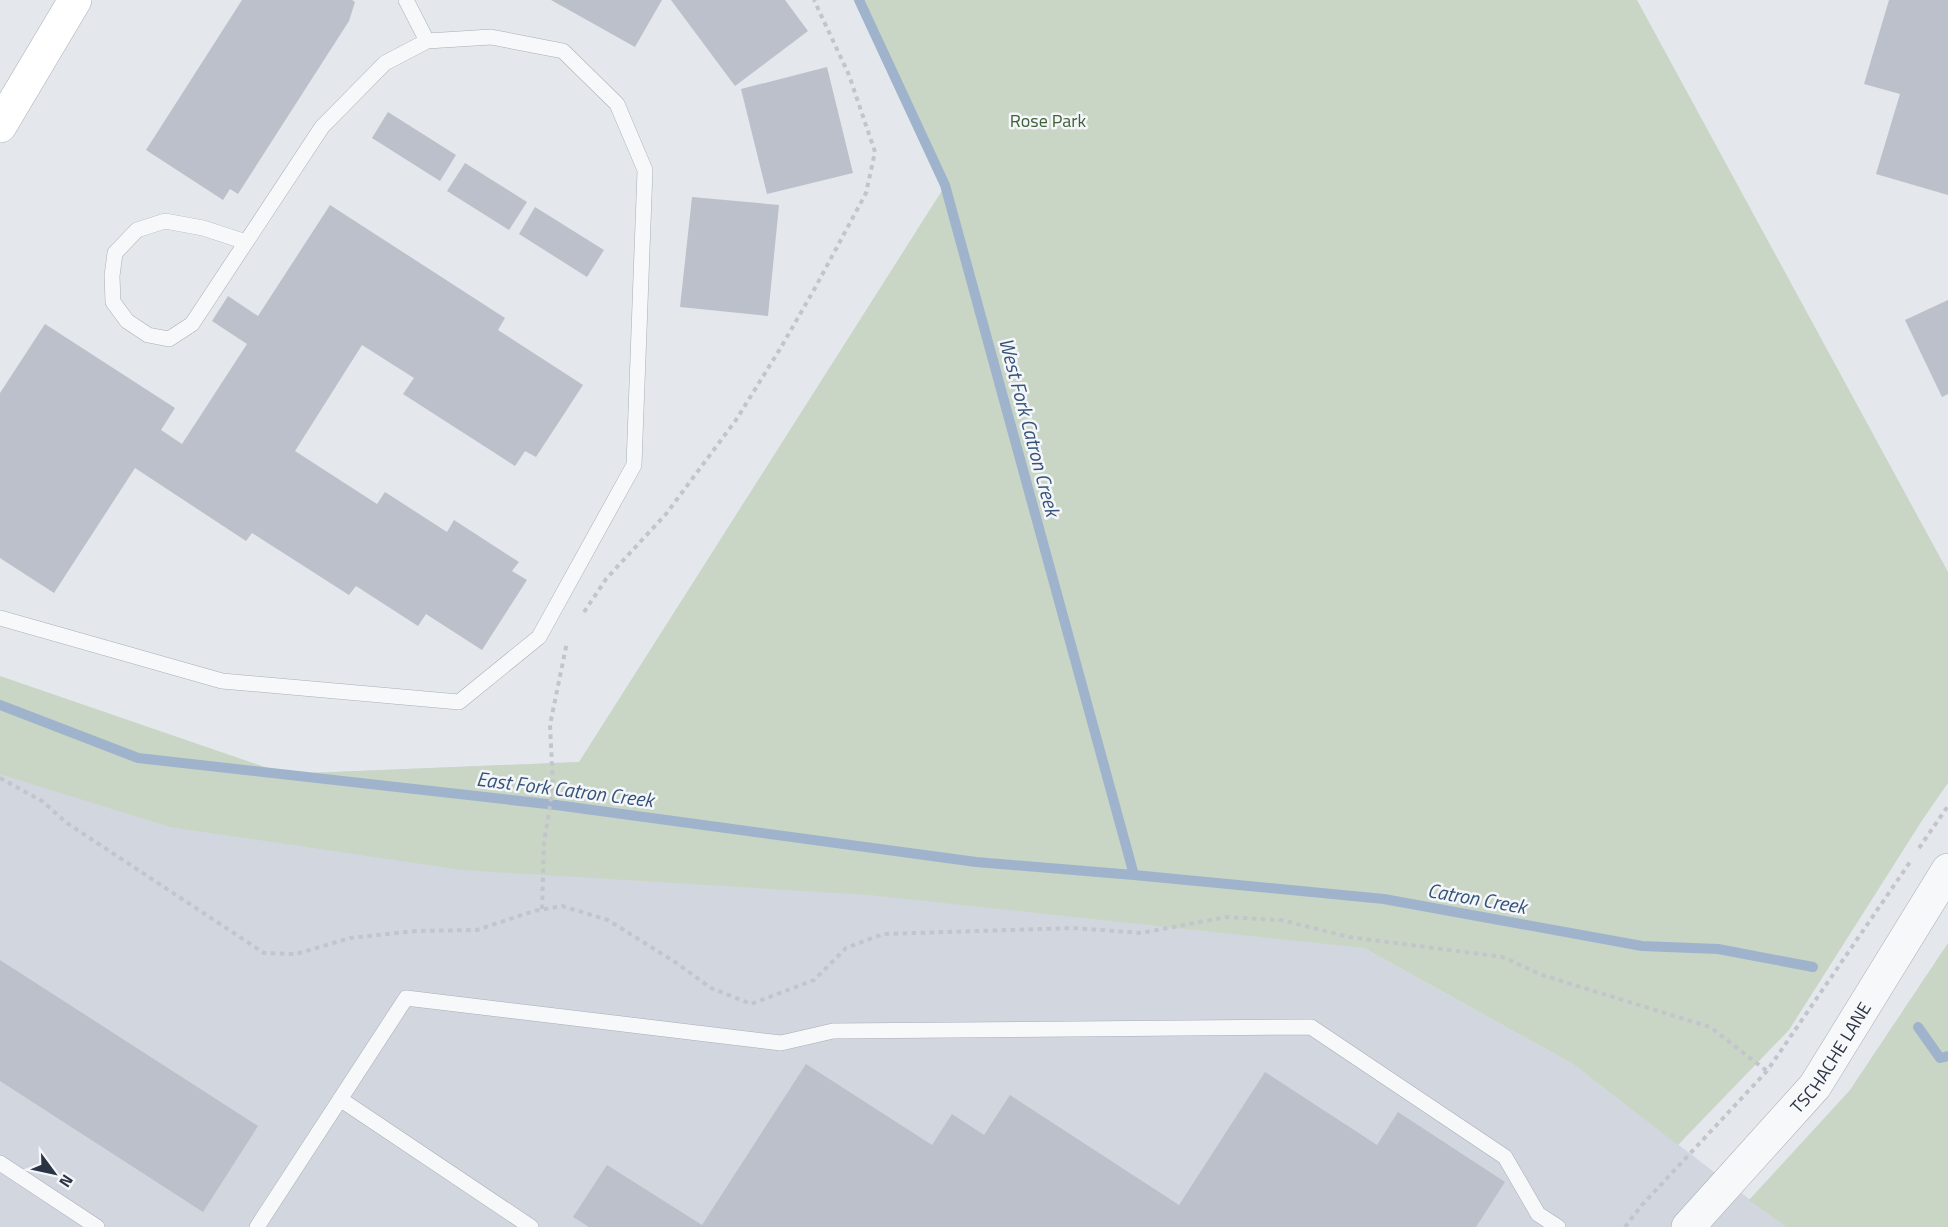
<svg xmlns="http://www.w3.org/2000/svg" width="1948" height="1227" viewBox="0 0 1948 1227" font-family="'Titillium Web',sans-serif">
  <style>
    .built { fill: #d2d6de }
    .green { fill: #c9d6c5 }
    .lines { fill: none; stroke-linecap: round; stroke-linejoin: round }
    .stream { stroke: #9fb4cc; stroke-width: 10 }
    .building { fill: #bbc0ca }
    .service-casing { stroke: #a9aeb7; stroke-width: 16 }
    .tertiary-casing { stroke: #a9aeb7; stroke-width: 34 }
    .secondary-casing { stroke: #a9aeb7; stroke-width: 34 }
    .path { stroke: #c2c5cb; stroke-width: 4; stroke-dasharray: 4.5 4.5; stroke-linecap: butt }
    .service { stroke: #f7f8fa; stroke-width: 15 }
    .tertiary { stroke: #f7f8fa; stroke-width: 33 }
    .secondary { stroke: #fff; stroke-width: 33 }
    .labels { text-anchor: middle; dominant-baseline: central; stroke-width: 5; stroke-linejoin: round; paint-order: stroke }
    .park-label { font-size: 18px; fill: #3f6138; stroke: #f4f6f9 }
    .street-label { font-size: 18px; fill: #2b3445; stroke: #f4f6f9 }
    .water-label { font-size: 20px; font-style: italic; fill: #34527a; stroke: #f4f6f9 }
  </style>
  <rect width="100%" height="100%" fill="#e4e7ec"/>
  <path class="built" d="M0,684L285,774L579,762L1364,948L1573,1064L1786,1227H0Z"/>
  <path class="green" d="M855,0H1637L1948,572V783L1923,819L1789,1030L1678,1145L1573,1064L1364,948L869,895L462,870L170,827L0,774V676L285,774L579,762L943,189L930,145Z
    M1948,943V1227H1786L1749,1200L1850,1090Z"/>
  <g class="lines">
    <path class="stream" d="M859,0L945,185L1134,875
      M0,705L138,758L556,805L976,862L1134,875L1384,899L1642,946L1718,949L1813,967
      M1918,1027L1940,1058L1948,1056"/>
  </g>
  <path class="building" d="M242,0H352L355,2L349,21L238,194L230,189L223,200L146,150Z
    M551,0H662L635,47Z
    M671,0H785L808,31L735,86Z
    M1889,0H1948V195L1876,174L1900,94L1864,84Z
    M827,67L853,173L767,194L741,89Z
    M388,112L456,155L440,181L372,138Z
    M465,163L527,202L509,230L447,191Z
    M692,197L779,205L768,316L680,307Z
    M330,205L505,318L498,330L583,385L536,457L525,451L515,466L403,394L414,378L362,345L295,451L377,504L385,492L447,532L454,520L519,562L512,571L527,580L482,650L426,614L418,626L356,586L349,595L252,533L246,541L135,468L54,593L0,558V393L45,324L175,408L161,430L182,444L247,344L212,321L228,296L258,316Z
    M535,207L604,250L587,277L519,234Z
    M1948,300V394L1942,397L1905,320Z
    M0,960L258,1126L203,1212L0,1081Z
    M806,1064L932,1145L952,1114L984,1135L1010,1095L1179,1205L1265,1072L1377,1145L1398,1112L1505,1182L1476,1227H589L573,1217L607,1165L702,1225Z"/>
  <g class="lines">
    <defs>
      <path id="service" d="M246,242L203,228L165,221L137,230L115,253L112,276L113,302L127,321L148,335L169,339L192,324L322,127L385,63L427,41
        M0,618L222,681L459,702L539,637L634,465L645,170L617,104L563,51L491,37L427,41L406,0
        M340,1099L531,1227
        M0,1163L97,1227
        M257,1227L406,998L781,1043L833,1031L1311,1027L1505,1157L1538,1214L1558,1227"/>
      <g id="tertiary">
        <path id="s1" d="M1688,1227L1815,1086L1948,870"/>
      </g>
      <path id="secondary" d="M0,126L75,0"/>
    </defs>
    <use href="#service" class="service-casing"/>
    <use href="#tertiary" class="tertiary-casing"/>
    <use href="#secondary" class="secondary-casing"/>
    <path class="path" d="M584,612L606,579L666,514L736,420L780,349L815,288L866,193L875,152L849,75L814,0
      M0,778L42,801L67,823L264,953L296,954L350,938L416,931L477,930L534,911L562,906L608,920L675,962L711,988L751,1004L814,980L846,948L883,934L1073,928L1141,933L1227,917L1281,920L1349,937L1503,957L1542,975L1710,1027L1767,1071
      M1919,848L1948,806
      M542,909L544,843L553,786L550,725L567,642
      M1625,1227L1642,1205L1767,1071L1910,862"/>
    <use href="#service" class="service"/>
    <use href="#tertiary" class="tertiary"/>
    <use href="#secondary" class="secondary"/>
  </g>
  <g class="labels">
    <g class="park-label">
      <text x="1048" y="120">Rose Park</text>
    </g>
    <g class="street-label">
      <text stroke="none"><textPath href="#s1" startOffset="222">TSCHACHE LANE</textPath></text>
    </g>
    <g class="water-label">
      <text transform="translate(1030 427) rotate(75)">West Fork Catron Creek</text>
      <text transform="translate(565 789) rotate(7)">East Fork Catron Creek</text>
      <text transform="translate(1477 898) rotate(10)">Catron Creek</text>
    </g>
  </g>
  <g transform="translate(54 1173) rotate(123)" stroke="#f4f6f9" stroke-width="4.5" paint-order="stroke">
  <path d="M0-4.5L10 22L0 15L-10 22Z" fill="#2b3445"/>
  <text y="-9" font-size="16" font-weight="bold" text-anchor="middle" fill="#2b3445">N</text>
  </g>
</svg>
